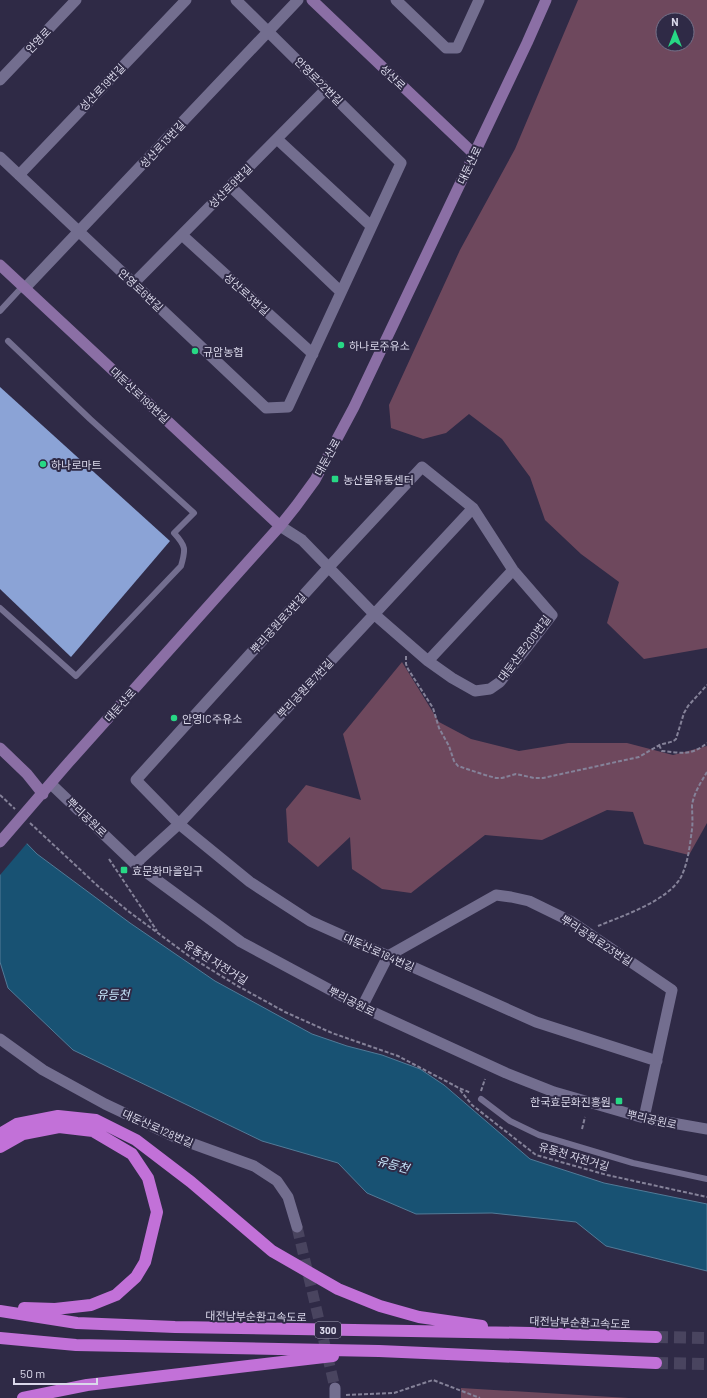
<svg xmlns="http://www.w3.org/2000/svg" width="707" height="1398" viewBox="0 0 707 1398" font-family="Barlow,'Noto Sans KR',sans-serif">
  <style>
    .green { fill: #6e485d; fill-rule: evenodd }
    .water { fill: #185273; stroke: #527a97 }
    .pier { fill: #2f2a46 }
    .building { fill: #8ba3d6 }
    .lines { fill: none; stroke-linecap: round; stroke-linejoin: round }
    .minor-tunnel { stroke: #49445f; stroke-width: 11; stroke-dasharray: 11 5.5; stroke-linecap: butt }
    .motorway-tunnel { stroke: #49445f; stroke-width: 12; stroke-dasharray: 12 6; stroke-linecap: butt }
    .path { stroke: #858299; stroke-width: 2; stroke-dasharray: 4 2; stroke-linecap: butt }
    .service { stroke: #736e8f; stroke-width: 6 }
    .minor { stroke: #736e8f; stroke-width: 11 }
    .secondary { stroke: #8b6fa5; stroke-width: 11 }
    .motorway { stroke: #c271d8; stroke-width: 12 }
    .poi-dot { fill: #27d885; stroke: #2f2a46; stroke-width: 1.5 }
    .labels { text-anchor: middle; dominant-baseline: central; stroke-width: 4; stroke-linejoin: round; paint-order: stroke }
    .shield { fill: #2f2a46; stroke: #a7a4b9; stroke-width: 1 }
    .shield-label { font-size: 10px; font-weight: bold; fill: #dad8ea }
    .street-label { font-size: 11px; fill: #dad8ea; stroke: #2f2a46 }
    .poi-label { font-size: 11px; fill: #dad8ea; stroke: #2f2a46; text-anchor: start }
    .water-label { font-size: 12px; font-style: italic; fill: #c9e8fd; stroke: #2f2a46 }
  </style>
  <rect width="100%" height="100%" fill="#2f2a46"/>
  <path class="green" d="M578,0H707V648L644,659L607,623L619,582L581,554L545,520L530,477L502,439L469,414L446,433L423,439L391,428L389,405L460,250L515,149ZM663,20H687V44H663Z
    M402,662L439,722L471,739L519,751L568,743H627L673,755L707,746V823L689,855L644,844L633,812L607,810L542,840L485,835L411,893L382,889L352,869L350,837L318,867L288,842L286,809L306,785L361,800L343,734Z
    M461,1388L629,1398H461Z"/>
  <path class="water" d="M0,816L37,854L130,923L215,981L312,1034L347,1046L382,1055L420,1069L444,1085L530,1159L604,1183L707,1204V1271L606,1246L576,1222L492,1213L416,1214L367,1193L338,1163L262,1141L73,1050L8,988L0,962Z"/>
  <path class="pier" d="M0,814L28,842L0,875Z"/>
  <path class="building" d="M0,387L170,541L71,657L0,589Z"/>
  <g class="lines">
    <path class="minor-tunnel" d="M297,1227L335,1388"/>
    <path class="motorway-tunnel" d="M656,1337L707,1338
      M656,1363L707,1364"/>
    <path class="path" d="M406,656V664L408,669L433,708L439,728L449,746L454,761L458,766L485,775L496,778H502L516,774L534,778H543L639,757C646,753 652,749 658,746C664,742 671,744 676,739L684,713L688,706L707,685
      M659,745L662,751C682,753 691,756 707,743
      M0,795L15,809
      M30,823L100,888L128,911L189,956L236,985L285,1012L332,1033L398,1056L459,1088L471,1093
      M109,859L157,931
      M598,926C622,916 668,901 681,877C688,863 690,845 692,829C693,821 692,813 692,805C694,793 701,782 707,772
      M460,1090L472,1105L536,1155L607,1175L707,1197
      M481,1091L485,1079
      M582,1129L585,1117
      M346,1395L394,1393L433,1380L480,1398"/>
    <path class="service" d="M0,311L23,286
      M0,608L76,676L181,566C186,549 186,546 174,533L194,513L90,419L8,341
      M481,1099L510,1121L539,1135L633,1163L707,1179"/>
    <path class="minor" d="M396,0L446,48H457L479,0
      M0,80L76,0
      M277,139L371,226
      M0,157L266,408L288,407L401,163L236,0
      M19,175L186,0
      M230,186L341,292
      M182,235L313,354
      M134,283L326,89
      M25,288L298,0
      M280,526L302,540L374,614L428,661L452,678L475,691L490,689L500,682L552,615L513,570L473,508L422,467L328,568L136,780L179,824L250,882L310,921L536,1022L657,1061
      M428,661L513,570
      M51,784L135,864L241,942L362,1007L506,1073L554,1092L644,1118L707,1129
      M135,864L179,824L473,508
      M362,1007L388,956L496,895L511,897L529,901L572,922L672,990L644,1118
      M0,1039L43,1070L105,1104L177,1138L254,1166L277,1181L288,1197L297,1227
      M335,1388V1398"/>
    <path class="secondary" d="M312,0L474,154
      M0,265L280,526
      M0,748L27,774L43,794
      M0,842L69,762L280,526L296,506L315,480L354,407L527,43L546,0"/>
    <path class="motorway" d="M0,1134L17,1124L58,1116L96,1120L136,1140L191,1182L272,1251L338,1289L380,1306L419,1317L482,1326
      M0,1147L23,1134L59,1127L93,1131L132,1154L148,1178L157,1212L145,1262L136,1277L116,1295L91,1305L55,1309L24,1308
      M0,1311L77,1323L175,1327L531,1333L656,1337
      M0,1338L76,1345L379,1351L656,1363
      M23,1398L87,1385L333,1356"/>
  </g>
  <g class="poi-dot">
    <circle cx="341" cy="345" r="4"/>
    <circle cx="195" cy="351" r="4"/>
    <circle cx="43" cy="464" r="4"/>
    <rect x="331" y="475" width="8" height="8" rx="2"/>
    <circle cx="174" cy="718" r="4"/>
    <rect x="120" y="866" width="8" height="8" rx="2"/>
    <rect x="615" y="1097" width="8" height="8" rx="2"/>
  </g>
  <g class="labels">
    <rect class="shield" x="315" y="1322" width="26" height="16" rx="3"/>
    <g class="shield-label">
      <text x="328" y="1330">300</text>
    </g>
    <g class="street-label">
      <text transform="translate(38 40) rotate(-46)">안영로</text>
      <text transform="translate(393 77) rotate(44)">성산로</text>
      <text transform="translate(319 81) rotate(45)">안영로22번길</text>
      <text transform="translate(102 87) rotate(-46)">성산로19번길</text>
      <text transform="translate(162 144) rotate(-47)">성산로13번길</text>
      <text transform="translate(469 165) rotate(-64)">대둔산로</text>
      <text transform="translate(230 186) rotate(-45)">성산로9번길</text>
      <text transform="translate(141 290) rotate(43)">안영로6번길</text>
      <text transform="translate(247 294) rotate(42)">성산로3번길</text>
      <text transform="translate(140 395) rotate(43)">대둔산로199번길</text>
      <text transform="translate(327 457) rotate(-61)">대둔산로</text>
      <text transform="translate(278 623) rotate(-48)">뿌리공원로3번길</text>
      <text transform="translate(524 648) rotate(-53)">대둔산로200번길</text>
      <text transform="translate(305 688) rotate(-47)">뿌리공원로7번길</text>
      <text transform="translate(120 705) rotate(-48)">대둔산로</text>
      <text transform="translate(87 817) rotate(44)">뿌리공원로</text>
      <text transform="translate(597 940) rotate(33)">뿌리공원로23번길</text>
      <text transform="translate(379 952) rotate(24)">대둔산로184번길</text>
      <text transform="translate(216 962) rotate(32)">유동천 자전거길</text>
      <text transform="translate(352 1001) rotate(27)">뿌리공원로</text>
      <text transform="translate(652 1119) rotate(13)">뿌리공원로</text>
      <text transform="translate(158 1128) rotate(24)">대둔산로128번길</text>
      <text transform="translate(574 1156) rotate(17)">유동천 자전거길</text>
      <text transform="translate(256 1316) rotate(1)">대전남부순환고속도로</text>
      <text transform="translate(580 1322) rotate(2)">대전남부순환고속도로</text>
    </g>
    <g class="poi-label">
      <text x="349" y="345">하나로주유소</text>
      <text x="203" y="351">규암농협</text>
      <text x="51" y="464">하나로마트</text>
      <text x="343" y="479">농산물유통센터</text>
      <text x="182" y="718">안영IC주유소</text>
      <text x="132" y="870">효문화마을입구</text>
      <text x="611" y="1101" text-anchor="end">한국효문화진흥원</text>
    </g>
    <g class="water-label">
      <text x="113" y="994">유등천</text>
      <text transform="translate(393 1164) rotate(16)">유등천</text>
    </g>
  </g>
  <g transform="translate(675 32)"><circle r="19" fill="#2f2a46" stroke="#737088"/>
  <path d="M0-3L7 15L0 10L-7 15Z" fill="#27d885"/>
  <text y="-6" font-size="11" font-weight="bold" text-anchor="middle" fill="#dad8ea">N</text>
  </g>
  <path d="M14 1378v6h83v-6" fill="none" stroke="#dad8ea" stroke-width="2"/>
  <text x="20" y="1378" font-size="12" fill="#dad8ea" stroke="#2f2a46" stroke-width="3" paint-order="stroke">50 m</text>
</svg>
